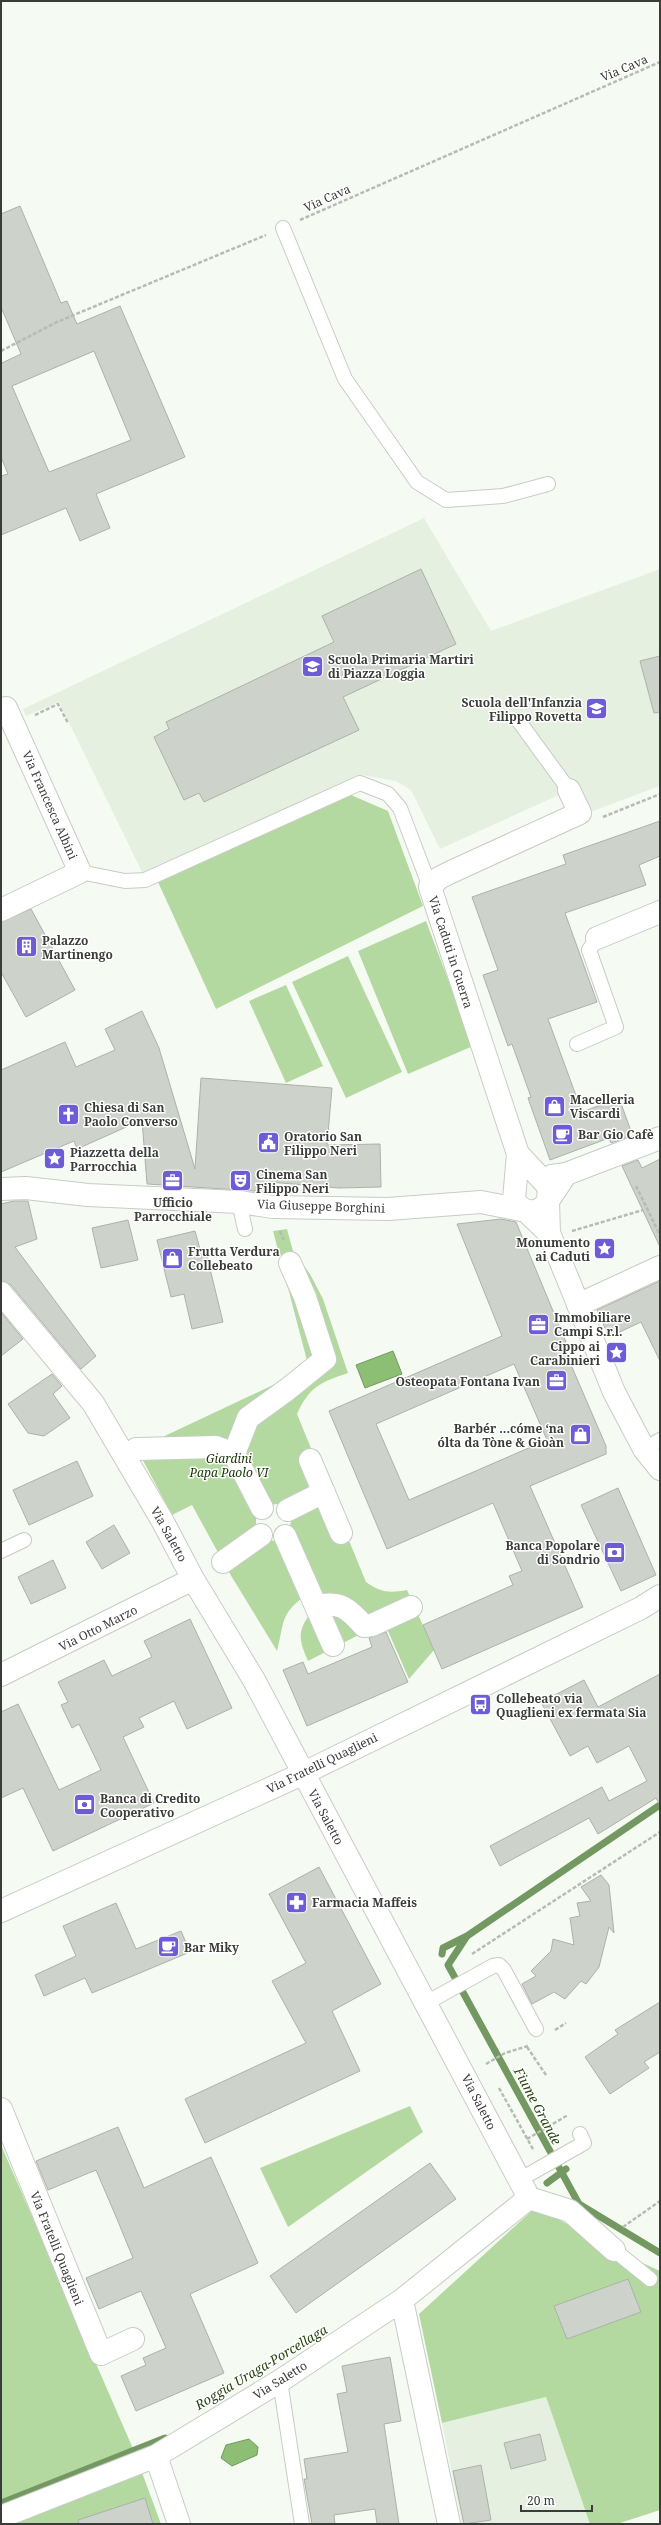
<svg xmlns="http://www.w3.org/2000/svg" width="661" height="2525" viewBox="0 0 661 2525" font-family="'Noto Serif',serif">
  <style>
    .built { fill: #e5f0e0 }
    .green { fill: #b3d9a0; fill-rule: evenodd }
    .water { fill: #8cbf73; stroke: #739861 }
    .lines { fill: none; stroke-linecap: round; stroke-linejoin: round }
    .stream { stroke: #739861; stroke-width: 7 }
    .building { fill: #cdd3ca; stroke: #acb2a9; fill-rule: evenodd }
    .lane-casing { stroke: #c6cdc4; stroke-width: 16 }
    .street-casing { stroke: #c6cdc4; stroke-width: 24 }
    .secondary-casing { stroke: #c6cdc4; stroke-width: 24 }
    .path { stroke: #b6bbb4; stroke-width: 2.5; stroke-dasharray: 4 2; stroke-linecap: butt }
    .lane { stroke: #fff; stroke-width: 14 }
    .street { stroke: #fff; stroke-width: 22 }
    .secondary { stroke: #fff; stroke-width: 22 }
    .labels { text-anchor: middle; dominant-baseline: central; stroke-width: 3; stroke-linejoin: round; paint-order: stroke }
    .street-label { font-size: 12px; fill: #393c38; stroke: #fff }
    .poi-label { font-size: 12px; font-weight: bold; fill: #393c38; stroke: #fff; text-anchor: start }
    .park-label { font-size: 12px; font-style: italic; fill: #173701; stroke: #fff }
    .water-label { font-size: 13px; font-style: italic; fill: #254510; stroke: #fff }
  </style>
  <rect width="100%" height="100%" fill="#f5fbf2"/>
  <path class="built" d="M424,518L491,631L660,569V786L590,812L561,794L440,849L411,790L396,781L363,775L143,874L59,702L26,716L23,709Z
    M546,2397L590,2524H462L442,2423Z"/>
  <path class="green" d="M351,795L388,811L423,906L216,1009L158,882Z
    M426,921L473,1046L408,1074L358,951Z
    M348,956L402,1072L346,1098L292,982Z
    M286,985L323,1066L286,1083L249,1001Z
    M287,1229L293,1251L310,1274L323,1299L348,1373C321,1382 309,1387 297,1414L366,1582C381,1593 390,1593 407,1590L434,1650L409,1679L384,1622L308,1661C297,1636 298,1630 314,1608L307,1594C279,1615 285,1621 277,1651L227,1569L192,1505L172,1515L139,1453L154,1441L309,1368L273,1231ZM278,1504L291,1515C293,1527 282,1547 267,1539C263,1536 259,1531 256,1527V1516L267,1505Z
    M410,2106L423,2132L288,2227L260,2168Z
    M1,2145L134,2451L161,2524H1Z
    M536,2207L614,2250L660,2271V2510L617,2524H590L546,2397L442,2423L419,2314Z"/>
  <path class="water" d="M393,1351L402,1374L365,1388L356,1365Z
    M249,2439L258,2447L257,2455L232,2466L221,2458L226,2445Z"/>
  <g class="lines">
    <path class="stream" d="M660,1805L467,1936L448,1965L579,2204L660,2253
      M442,1954L443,1948L467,1936
      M547,2183L566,2169
      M1,2503L165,2438"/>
  </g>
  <path class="building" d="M20,206L61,303L67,301L77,324L120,306L185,457L96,494L110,528L80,541L66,508L1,535V476L8,474L1,457V360L2,363L21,354L1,307V214ZM94,351L131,440L49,472L12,386Z
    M421,569L456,644L343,697L359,730L204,802L199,793L184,800L154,737L169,729L166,722L334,642L322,616Z
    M660,656V712L654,713L640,661Z
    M660,821V856L639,865L646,885L565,913L597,1002L548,1019L582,1112L619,1098L631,1131L626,1132L628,1137L611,1143L609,1138L550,1160L528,1098L531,1097L512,1044L508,1046L483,975L498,970L472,897L566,864L563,855Z
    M31,909L75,990L26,1017L1,972V922Z
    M142,1011L159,1048L195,1169L201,1078L332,1088L327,1145L380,1144L381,1187L339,1188L269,1182V1192L147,1184L142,1120L77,1149L74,1141L1,1172V1070L65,1042L76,1067L115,1050L105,1029Z
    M660,1159V1247L622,1166L638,1160L642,1168Z
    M14,1201H28L37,1239L15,1247L96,1356L81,1369L11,1285L1,1281V1204Z
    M501,1219L516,1222L566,1342L562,1344L606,1446V1454L530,1486L583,1607L442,1669L423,1625L513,1585L509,1576L522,1571L493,1503L387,1549L329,1411L502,1336L457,1224ZM514,1364L547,1440L409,1500L376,1424Z
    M128,1220L138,1260L101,1268L92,1228Z
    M195,1231L200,1249L205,1248L223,1322L192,1329L184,1294L171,1297L157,1240Z
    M660,1281V1361L641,1322L609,1337L597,1310Z
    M1,1312L23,1339L1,1356Z
    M52,1374L62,1386L53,1394L70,1418L44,1436L28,1433L8,1404Z
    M77,1461L93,1496L29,1525L13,1490Z
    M618,1488L656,1575L621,1591L581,1505Z
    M114,1525L130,1553L102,1569L86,1542Z
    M53,1560L66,1588L31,1604L18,1577Z
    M190,1619L232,1708L187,1729L174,1701L139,1718L144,1727L123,1737L154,1803L53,1851L23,1788L1,1798V1712L18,1704L59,1790L101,1770L79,1724L72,1728L61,1705L68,1702L58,1682L104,1660L112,1676L152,1657L144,1641Z
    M386,1632L408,1682L307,1726L283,1670L303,1662L308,1674L372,1647L369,1638Z
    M660,1674V1805L656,1798L598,1834L589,1818L500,1866L490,1846L602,1787L609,1801L647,1781L629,1746L597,1763L588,1746L570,1756L541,1702L584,1680L598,1707Z
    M319,1867L381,1984L332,2011L360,2071L205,2143L185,2099L306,2043L272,1981L306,1963L269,1894Z
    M601,1875L609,1885L614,1933L609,1927L599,1967L586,1984L581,1981L565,1999L554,1992L532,2004L522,1984L536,1976L531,1971L551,1951L553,1939L574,1945L570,1918L580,1916L577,1903L591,1901L581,1887Z
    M116,1903L136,1949L181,1931L190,1952L92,1993L85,1978L44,1996L35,1975L76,1956L63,1926Z
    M660,2002V2052L644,2062L649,2068L610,2094L585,2057L618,2034L615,2030Z
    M118,2127L144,2188L211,2157L258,2263L190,2294L224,2373L136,2411L121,2376L146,2365L143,2358L166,2348L141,2291L99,2309L86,2278L133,2258L117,2219L96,2170L48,2190L36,2161Z
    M430,2163L456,2199L296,2313L270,2276Z
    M628,2279L641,2312L567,2339L554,2306Z
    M390,2357L401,2421L384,2424L399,2524H377L375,2509L334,2515L335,2524H312L304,2479H307L304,2459L348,2452L337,2394L347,2392L342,2366Z
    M540,2434L546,2460L511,2469L504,2443Z
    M481,2465L491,2520L464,2524L453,2471Z
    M145,2498L153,2524H79L78,2520Z"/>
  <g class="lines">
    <defs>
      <path id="lane" d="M283,228L345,379L417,482L446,500L503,496L548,484
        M518,720L569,790
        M80,872L125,881L145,880L360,783L388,794L400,808L430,887
        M577,1044L616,1027L589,950L597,938
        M239,1202L245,1229
        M644,1449L660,1440
        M1,1551L24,1540
        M426,2003L493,1966L499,1965L504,1970L536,2029
        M519,2180L584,2143L580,2134
        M614,2250L650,2279
        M280,2381L302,2524"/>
      <path id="street" d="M1,711L6,708L80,872L1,910
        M597,938L660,912
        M518,1154L549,1187L548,1201C539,1216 521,1214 514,1199L518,1154L430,887L439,878L451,872L580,813L569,790
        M566,1174L548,1201L549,1233L614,1392L644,1449L660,1469
        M552,1176L566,1174L660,1138
        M1,1189L26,1188L88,1195L239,1202L273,1207L388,1209L481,1202L526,1211L549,1233
        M1,1293L93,1403L162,1520L193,1579L254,1680L529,2198
        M578,1305L660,1267
        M136,1449L216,1447L234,1454
        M310,1460L341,1533
        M262,1508L234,1454L248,1418L288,1389L325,1359L305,1297L290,1263
        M288,1510L324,1492
        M285,1536L333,1645
        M223,1562L261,1535
        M316,1606C340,1601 348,1608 364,1626L372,1625L411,1607
        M1,1675L193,1579
        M1,2109L101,2354L133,2339
        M529,2198L570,2211L614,2250
        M402,2300L449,2524
        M156,2456L179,2524
        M1,2517L156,2456L280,2381L402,2300L529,2198"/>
      <path id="secondary" d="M1,1911L302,1774L641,1608L660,1596"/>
    </defs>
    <use href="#lane" class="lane-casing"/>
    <use href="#street" class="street-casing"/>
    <use href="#secondary" class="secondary-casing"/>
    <path class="path" d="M300,220L660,62
      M1,351L57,322L266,235
      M35,715L58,704L68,723
      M603,817L660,794
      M636,1186L660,1235
      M280,1231L284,1241
      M572,1231L643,1210
      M472,1954L660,1832
      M555,2030L566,2023
      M527,2047L546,2075
      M486,2064L505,2053L528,2046
      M499,2088L534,2151
      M527,2139L568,2115
      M623,2227L660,2201"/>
    <use href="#lane" class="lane"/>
    <use href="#street" class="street"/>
    <use href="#secondary" class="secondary"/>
  </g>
  <defs>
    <symbol id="school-square" viewBox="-11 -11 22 22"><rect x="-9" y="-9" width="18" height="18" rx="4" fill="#6e5cd6" stroke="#fff"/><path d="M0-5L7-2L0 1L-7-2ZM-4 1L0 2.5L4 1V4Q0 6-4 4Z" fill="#fff"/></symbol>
    <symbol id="building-square" viewBox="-11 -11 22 22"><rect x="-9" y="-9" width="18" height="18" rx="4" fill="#6e5cd6" stroke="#fff"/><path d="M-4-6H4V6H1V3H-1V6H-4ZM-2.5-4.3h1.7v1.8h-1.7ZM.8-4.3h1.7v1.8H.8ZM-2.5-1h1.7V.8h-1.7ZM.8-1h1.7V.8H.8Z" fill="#fff"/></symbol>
    <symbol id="shop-square" viewBox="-11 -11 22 22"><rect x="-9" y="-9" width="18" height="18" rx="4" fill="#6e5cd6" stroke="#fff"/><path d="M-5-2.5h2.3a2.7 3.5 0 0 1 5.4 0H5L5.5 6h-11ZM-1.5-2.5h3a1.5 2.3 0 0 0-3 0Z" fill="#fff"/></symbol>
    <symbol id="church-square" viewBox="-11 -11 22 22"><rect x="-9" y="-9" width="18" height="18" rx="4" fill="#6e5cd6" stroke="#fff"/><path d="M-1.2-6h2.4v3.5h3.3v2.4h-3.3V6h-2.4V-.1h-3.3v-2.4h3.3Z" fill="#fff"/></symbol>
    <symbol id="cafe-square" viewBox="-11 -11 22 22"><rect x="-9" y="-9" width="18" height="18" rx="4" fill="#6e5cd6" stroke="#fff"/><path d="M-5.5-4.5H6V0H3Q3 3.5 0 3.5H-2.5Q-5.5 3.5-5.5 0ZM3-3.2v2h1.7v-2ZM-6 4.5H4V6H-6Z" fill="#fff"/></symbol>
    <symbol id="civic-square" viewBox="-11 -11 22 22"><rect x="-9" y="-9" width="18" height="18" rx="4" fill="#6e5cd6" stroke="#fff"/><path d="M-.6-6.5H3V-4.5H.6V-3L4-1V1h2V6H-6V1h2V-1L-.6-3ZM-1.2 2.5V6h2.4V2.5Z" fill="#fff"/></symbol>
    <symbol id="sight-square" viewBox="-11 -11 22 22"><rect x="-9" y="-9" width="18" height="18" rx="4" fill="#6e5cd6" stroke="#fff"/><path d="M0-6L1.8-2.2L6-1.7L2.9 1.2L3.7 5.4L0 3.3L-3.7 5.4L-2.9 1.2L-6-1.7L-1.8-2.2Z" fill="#fff"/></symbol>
    <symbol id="office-square" viewBox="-11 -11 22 22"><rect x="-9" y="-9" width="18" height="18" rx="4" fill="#6e5cd6" stroke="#fff"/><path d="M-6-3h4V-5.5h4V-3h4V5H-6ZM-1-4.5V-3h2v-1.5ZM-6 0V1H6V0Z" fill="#fff"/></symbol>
    <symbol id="theatre-square" viewBox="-11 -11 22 22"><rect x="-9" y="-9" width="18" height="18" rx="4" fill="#6e5cd6" stroke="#fff"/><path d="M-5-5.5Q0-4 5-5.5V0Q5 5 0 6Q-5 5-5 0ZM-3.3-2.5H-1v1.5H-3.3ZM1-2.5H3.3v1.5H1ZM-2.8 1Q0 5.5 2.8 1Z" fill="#fff"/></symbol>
    <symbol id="bank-square" viewBox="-11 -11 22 22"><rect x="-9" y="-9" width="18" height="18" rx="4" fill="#6e5cd6" stroke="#fff"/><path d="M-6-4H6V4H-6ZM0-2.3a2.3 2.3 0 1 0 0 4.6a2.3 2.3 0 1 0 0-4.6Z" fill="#fff"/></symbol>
    <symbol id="bus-square" viewBox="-11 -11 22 22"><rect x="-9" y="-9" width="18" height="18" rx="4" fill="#6e5cd6" stroke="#fff"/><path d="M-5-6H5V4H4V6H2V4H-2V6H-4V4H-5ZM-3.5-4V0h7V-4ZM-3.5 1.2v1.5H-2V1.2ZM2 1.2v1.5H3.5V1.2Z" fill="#fff"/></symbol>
    <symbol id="pharmacy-square" viewBox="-11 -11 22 22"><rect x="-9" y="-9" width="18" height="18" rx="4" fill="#6e5cd6" stroke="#fff"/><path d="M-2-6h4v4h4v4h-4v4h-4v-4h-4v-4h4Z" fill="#fff"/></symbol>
  </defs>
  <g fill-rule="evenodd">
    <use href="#school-square" x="300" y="654" width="25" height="25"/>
    <use href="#school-square" x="584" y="696" width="25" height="25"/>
    <use href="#building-square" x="14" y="934" width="25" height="25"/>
    <use href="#shop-square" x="542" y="1094" width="25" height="25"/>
    <use href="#church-square" x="56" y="1102" width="25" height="25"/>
    <use href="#cafe-square" x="550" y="1122" width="25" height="25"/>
    <use href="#civic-square" x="256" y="1130" width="25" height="25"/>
    <use href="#sight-square" x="42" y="1146" width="25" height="25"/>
    <use href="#office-square" x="160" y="1168" width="25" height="25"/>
    <use href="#theatre-square" x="228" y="1168" width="25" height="25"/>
    <use href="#sight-square" x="592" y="1236" width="25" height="25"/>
    <use href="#shop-square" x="160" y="1246" width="25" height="25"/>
    <use href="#office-square" x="526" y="1312" width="25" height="25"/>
    <use href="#sight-square" x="604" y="1340" width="25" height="25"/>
    <use href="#office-square" x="544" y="1368" width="25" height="25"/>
    <use href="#shop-square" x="568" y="1422" width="25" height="25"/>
    <use href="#bank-square" x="602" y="1540" width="25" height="25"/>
    <use href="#bus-square" x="468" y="1692" width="25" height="25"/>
    <use href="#bank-square" x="72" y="1792" width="25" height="25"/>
    <use href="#pharmacy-square" x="284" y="1890" width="25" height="25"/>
    <use href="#cafe-square" x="156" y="1934" width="25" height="25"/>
  </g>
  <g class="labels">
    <g class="street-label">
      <text transform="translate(624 68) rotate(-23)">Via Cava</text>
      <text transform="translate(327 198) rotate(-24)">Via Cava</text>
      <text transform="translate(50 805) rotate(66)">Via Francesca Albini</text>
      <text transform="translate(451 952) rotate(72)">Via Caduti in Guerra</text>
      <text transform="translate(321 1206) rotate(2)">Via Giuseppe Borghini</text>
      <text transform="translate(169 1534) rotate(61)">Via Saletto</text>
      <text transform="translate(98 1628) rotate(-27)">Via Otto Marzo</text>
      <text transform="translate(322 1763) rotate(-26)">Via Fratelli Quaglieni</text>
      <text transform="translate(326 1817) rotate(62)">Via Saletto</text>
      <text transform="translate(479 2102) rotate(63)">Via Saletto</text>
      <text transform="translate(57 2248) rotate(68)">Via Fratelli Quaglieni</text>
      <text transform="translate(280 2380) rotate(-32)">Via Saletto</text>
    </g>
    <g class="poi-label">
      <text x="328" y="659">Scuola Primaria Martiri<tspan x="328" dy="14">di Piazza Loggia</tspan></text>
      <text x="582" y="702" text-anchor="end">Scuola dell'Infanzia<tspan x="582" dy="14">Filippo Rovetta</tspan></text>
      <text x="42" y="940">Palazzo<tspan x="42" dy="14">Martinengo</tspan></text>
      <text x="570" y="1099">Macelleria<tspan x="570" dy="14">Viscardi</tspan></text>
      <text x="84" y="1107">Chiesa di San<tspan x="84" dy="14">Paolo Converso</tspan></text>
      <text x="578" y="1134">Bar Gio Cafè</text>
      <text x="284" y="1136">Oratorio San<tspan x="284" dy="14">Filippo Neri</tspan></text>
      <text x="70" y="1152">Piazzetta della<tspan x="70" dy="14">Parrocchia</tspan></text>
      <text x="256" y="1174">Cinema San<tspan x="256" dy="14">Filippo Neri</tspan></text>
      <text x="173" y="1202" text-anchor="middle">Ufficio<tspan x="173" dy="14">Parrocchiale</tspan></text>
      <text x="590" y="1242" text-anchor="end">Monumento<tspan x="590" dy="14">ai Caduti</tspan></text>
      <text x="188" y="1251">Frutta Verdura<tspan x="188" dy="14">Collebeato</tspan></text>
      <text x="554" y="1317">Immobiliare<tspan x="554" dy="14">Campi S.r.l.</tspan></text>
      <text x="600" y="1346" text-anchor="end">Cippo ai<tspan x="600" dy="14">Carabinieri</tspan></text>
      <text x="540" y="1381" text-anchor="end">Osteopata Fontana Ivan</text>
      <text x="564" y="1428" text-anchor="end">Barbér ...cóme ‘na<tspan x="564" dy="14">ólta da Tòne &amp; Gioàn</tspan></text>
      <text x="600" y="1545" text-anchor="end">Banca Popolare<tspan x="600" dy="14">di Sondrio</tspan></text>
      <text x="496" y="1698">Collebeato via<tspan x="496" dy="14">Quaglieni ex fermata Sia</tspan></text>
      <text x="100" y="1798">Banca di Credito<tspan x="100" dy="14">Cooperativo</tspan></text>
      <text x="312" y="1902">Farmacia Maffeis</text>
      <text x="184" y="1947">Bar Miky</text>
    </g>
    <g class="park-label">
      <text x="229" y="1458">Giardini<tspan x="229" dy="14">Papa Paolo VI</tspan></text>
    </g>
    <g class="water-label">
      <text transform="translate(538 2106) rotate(62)">Fiume Grande</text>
      <text transform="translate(261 2367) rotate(-31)">Roggia Uraga-Porcellaga</text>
    </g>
  </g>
  <rect width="661" height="2525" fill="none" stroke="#393c38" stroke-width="4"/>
  <path d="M521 2505v6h71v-6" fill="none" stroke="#393c38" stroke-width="2"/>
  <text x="527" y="2505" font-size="12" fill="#393c38" stroke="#ffffff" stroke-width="3" paint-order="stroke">20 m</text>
</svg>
